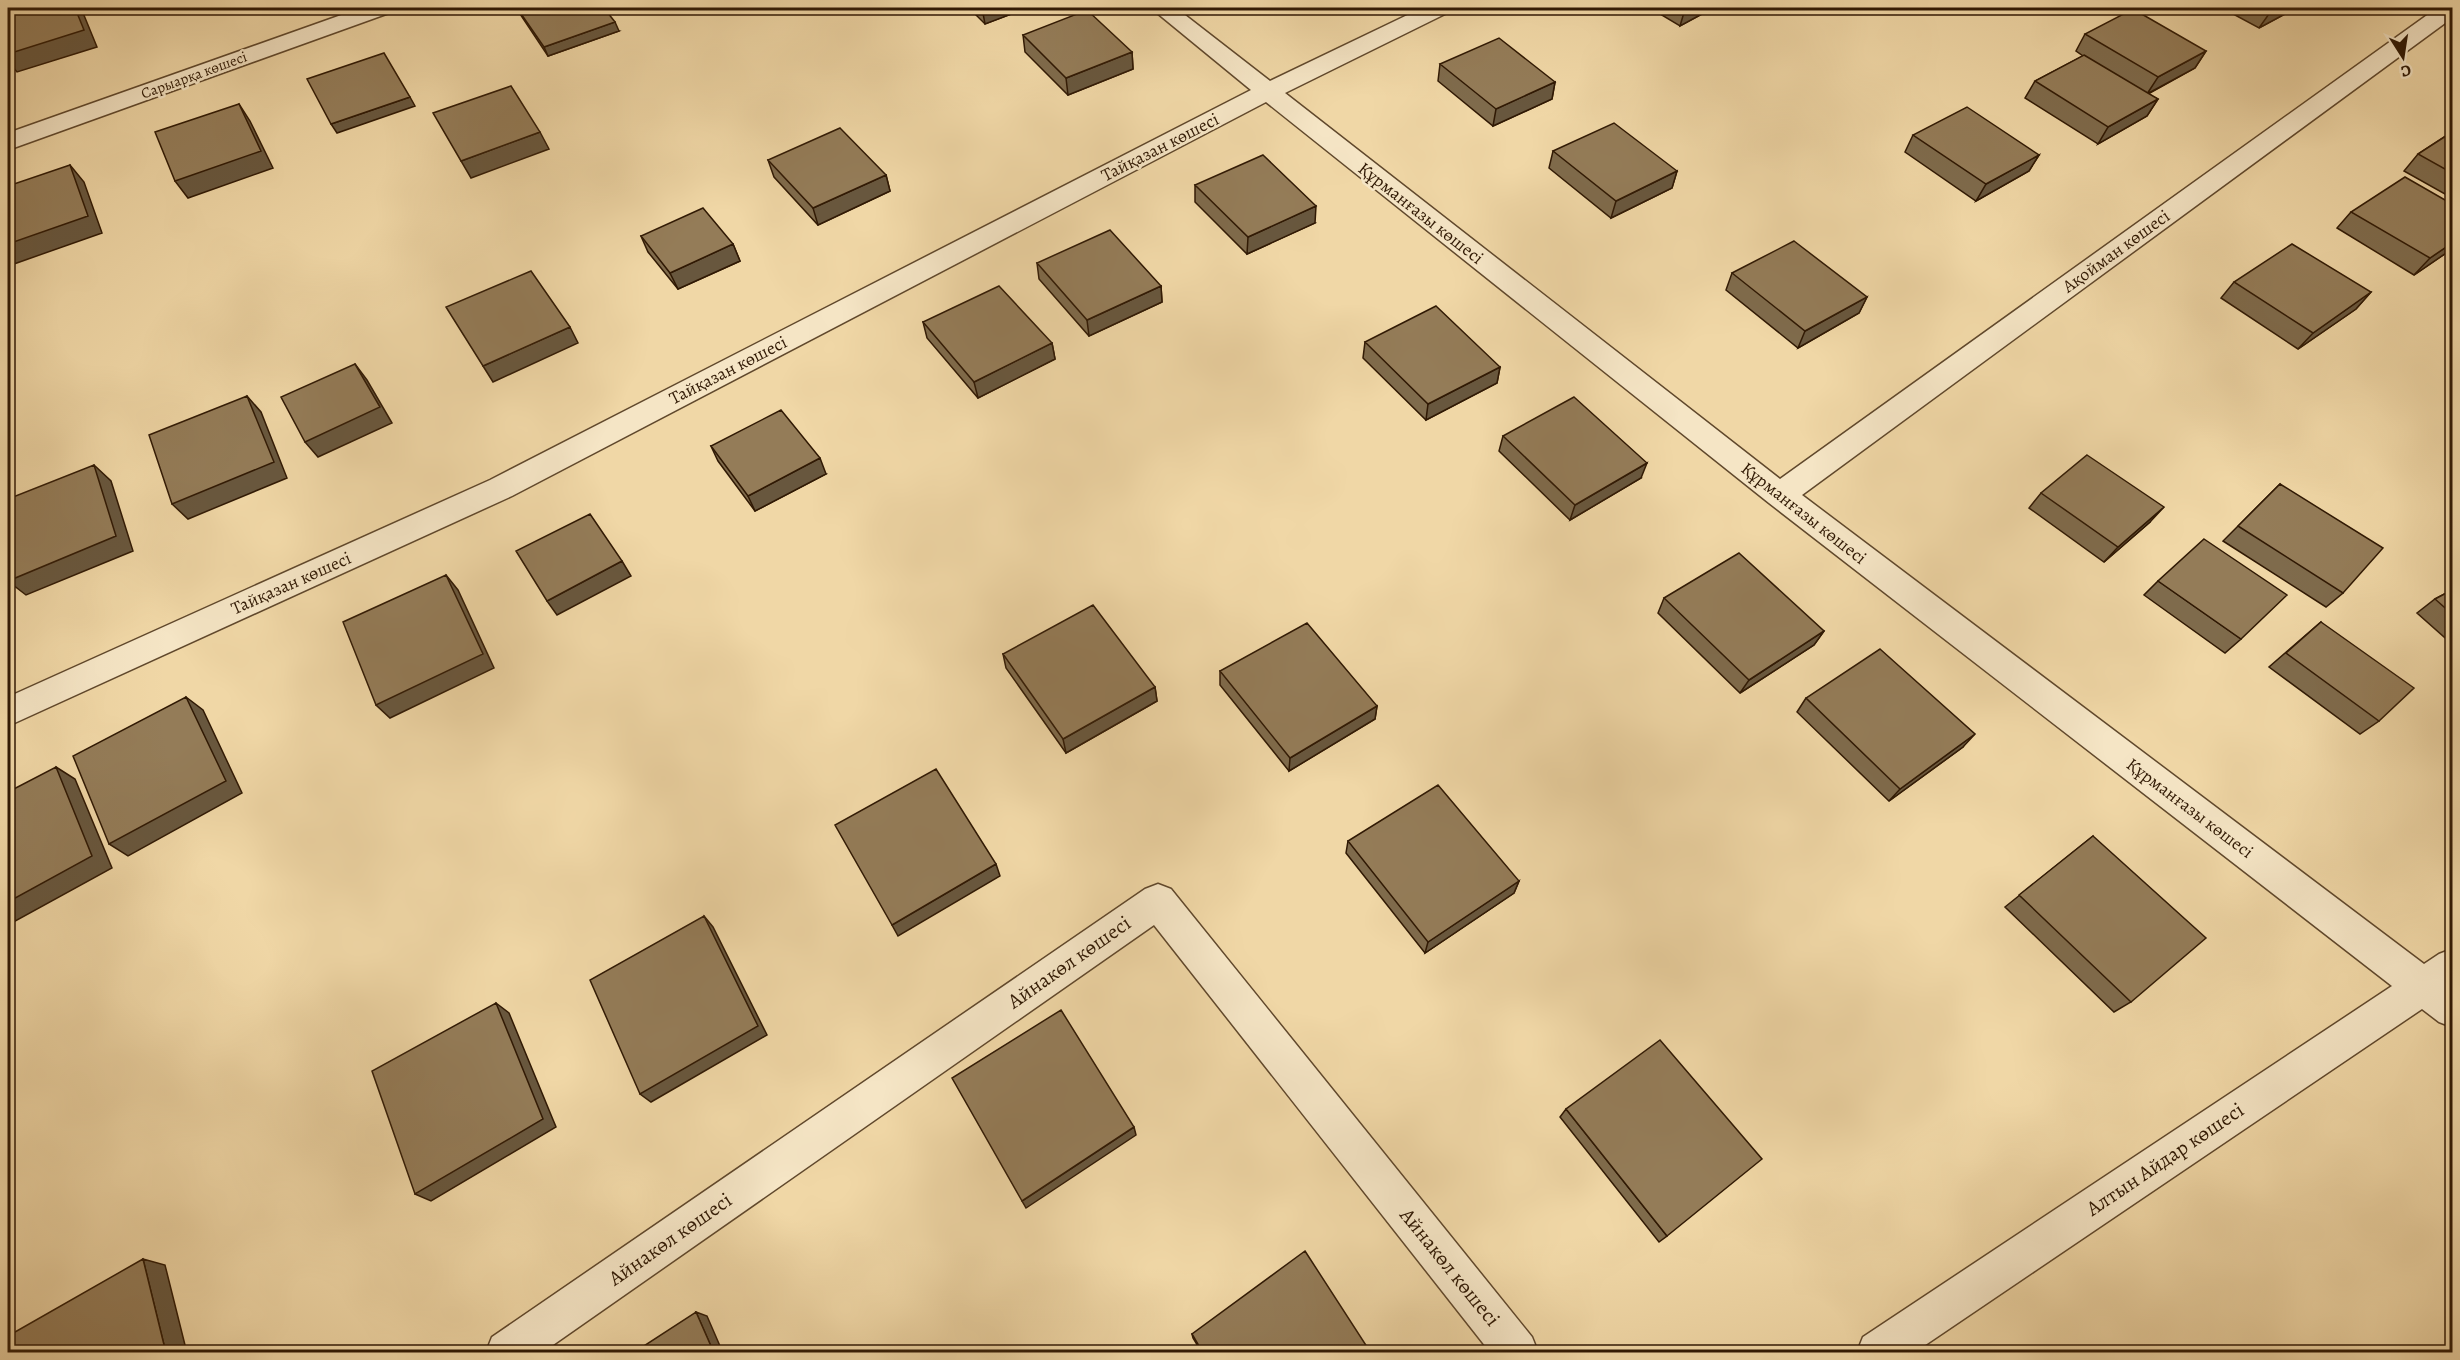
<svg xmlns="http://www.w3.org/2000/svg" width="2460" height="1360" viewBox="0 0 2460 1360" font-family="Alegreya,serif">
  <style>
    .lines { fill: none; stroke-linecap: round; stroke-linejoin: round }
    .minor-casing { stroke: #60482c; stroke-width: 3 }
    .minor { fill: #f5e5c5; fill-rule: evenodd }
    .wall { fill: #7f6b4c; stroke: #301904; stroke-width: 1.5 }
    .shaded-wall { fill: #68573e; stroke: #301904; stroke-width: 1.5 }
    .building { fill: #947c58; stroke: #301904; stroke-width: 1.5 }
    .labels { text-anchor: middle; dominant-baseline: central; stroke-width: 5; stroke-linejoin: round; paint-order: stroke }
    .far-street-label { font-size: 15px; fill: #301904; stroke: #f5e5c5 }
    .street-label { font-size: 18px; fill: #301904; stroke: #f5e5c5 }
    .near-street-label { font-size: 21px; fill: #301904; stroke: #f5e5c5 }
  </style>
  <rect width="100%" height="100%" fill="#f0d7a6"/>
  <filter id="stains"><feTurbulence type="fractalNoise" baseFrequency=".00333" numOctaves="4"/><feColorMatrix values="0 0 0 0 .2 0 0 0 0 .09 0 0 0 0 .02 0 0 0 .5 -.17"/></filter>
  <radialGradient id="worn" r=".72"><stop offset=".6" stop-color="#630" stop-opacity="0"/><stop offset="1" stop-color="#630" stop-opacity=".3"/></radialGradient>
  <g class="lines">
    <defs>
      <path id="minor" d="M361,8H392L389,13L8,150V133Z
        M1151,8H1176L1270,81L1422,8H1450L1447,13L1285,93L1780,479L2437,8H2452V18L1802,495L2424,964L2439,954L2452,949V1027L2439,1022L2422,1009L1915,1352H1857L1863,1337L2392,986L1769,503L1266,102L512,496L8,726V697L490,480L1251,90Z
        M1158,884L1171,889L1532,1337L1538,1352H1490L1154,925L543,1352H486L492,1337L1145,889Z"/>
    </defs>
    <use href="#minor" class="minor-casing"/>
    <use href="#minor" class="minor"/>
  </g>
  <path class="wall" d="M516,8L619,31L548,56Z
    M969,8H1027L985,24Z
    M1650,8H1713L1680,26Z
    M2222,8H2296L2259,28Z
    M2085,34L2206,51L2195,68L2148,94L2158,99L2147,116L2098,144L2025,98L2035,81L2083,56L2076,51Z
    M1023,35L1132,52L1133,69L1068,95L1025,52Z
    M1440,64L1555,82L1552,99L1493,126L1438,81Z
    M2452,132V198L2404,171L2418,154Z
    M1913,135L2039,155L2029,171L1976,201L1905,152Z
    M1553,151L1677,171L1672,188L1611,218L1549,168Z
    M768,160L886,175L890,191L818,225L774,177Z
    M1195,185L1315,223L1247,254L1195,202Z
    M2452,204V249L2414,275L2337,228L2351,212Z
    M641,236L733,244L740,261L678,289L648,252Z
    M1037,263L1161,286L1162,302L1089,336L1039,279Z
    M1732,273L1867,297L1859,313L1798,348L1726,290Z
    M2234,282L2371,292L2356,309L2298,349L2221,298Z
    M923,322L1052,343L1055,359L978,398L927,338Z
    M1365,342L1500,367L1497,383L1426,420L1363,358Z
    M1503,436L1641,478L1570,520L1499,451Z
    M711,446L826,474L755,511L718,461Z
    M2280,484L2343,593L2326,607L2223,541Z
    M2041,493L2150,522L2104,562L2029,508Z
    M2158,581L2241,639L2225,653L2144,595Z
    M2452,590V644L2417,613L2435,599Z
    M1664,598L1824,631L1814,645L1740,693L1658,613Z
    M2321,622L2379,721L2360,734L2269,667Z
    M1003,654L1155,687L1157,701L1066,753L1006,668Z
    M1220,671L1377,706L1375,719L1289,771L1220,685Z
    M1806,698L1963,747L1889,801L1797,712Z
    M2093,836L2131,1002L2114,1012L2005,907Z
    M1348,841L1519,881L1514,893L1425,953L1346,853Z
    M1566,1109L1667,1236L1659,1242L1560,1117Z
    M1192,1334L1371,1353H1202L1193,1338Z"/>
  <path class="shaded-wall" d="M75,8H81L97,47L17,72L8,61V54Z
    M646,8H659L648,11Z
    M982,8H1027L985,24Z
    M1688,8H1713L1680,26L1685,9Z
    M2277,8H2296L2259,28L2271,11Z
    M615,22L619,31L548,56L544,47Z
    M2206,51L2195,68L2147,94L2158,77Z
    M1132,52L1133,69L1068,95L1066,78Z
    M1555,82L1552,99L1493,126L1496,109Z
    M410,97L415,106L337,133L331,124Z
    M2158,99L2147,116L2098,144L2108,127Z
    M239,104L250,121L273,168L188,198L175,181Z
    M540,132L549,149L471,178L461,161Z
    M2039,155L2029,171L1976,201L1986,184Z
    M70,165L84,182L102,233L11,265L8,261V244Z
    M1677,171L1672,188L1611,218L1616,201Z
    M886,175L890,191L818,225L813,208Z
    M1316,206L1315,223L1247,254L1248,237Z
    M2452,243V249L2414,275L2430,258Z
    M733,244L740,261L678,289L670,273Z
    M1161,286L1162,302L1089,336L1087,320Z
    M2371,292L2356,309L2298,349L2313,333Z
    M1867,297L1859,313L1798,348L1805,331Z
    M570,327L578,343L493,382L483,366Z
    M1052,343L1055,359L978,398L974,382Z
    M355,364L367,380L392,423L318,457L305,442Z
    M1500,367L1497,383L1426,420L1428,404Z
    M247,396L261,412L287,478L188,519L172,504Z
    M820,458L826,474L755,511L748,496Z
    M1647,463L1641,478L1570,520L1575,505Z
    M94,465L111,481L133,551L26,595L8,581Z
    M2164,507L2150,522L2104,562L2118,547Z
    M622,561L631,576L557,615L547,601Z
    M446,575L458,590L494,668L390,718L376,705Z
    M1824,631L1814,645L1740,693L1749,680Z
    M1155,687L1157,701L1066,753L1063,739Z
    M186,697L203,710L242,793L128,856L109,844Z
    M1377,706L1375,719L1289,771L1290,758Z
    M1975,734L1963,747L1889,801L1900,789Z
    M56,767L75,779L112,868L8,925V902Z
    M996,864L1000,876L898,936L892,925Z
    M1519,881L1514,893L1425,953L1428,942Z
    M704,916L713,927L767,1035L651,1102L640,1094Z
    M496,1003L509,1013L556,1127L431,1201L415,1194Z
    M1134,1127L1136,1135L1026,1208L1022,1201Z
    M143,1259L165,1265L187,1353H166Z
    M696,1312L707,1316L723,1353H714Z"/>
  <path class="building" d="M8,8H75L84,30L8,54Z
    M517,8H604L615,22L544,47Z
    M2264,8H2277L2271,11Z
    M2133,9L2206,51L2158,77L2085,34Z
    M1087,10L1132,52L1066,78L1023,35Z
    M1499,38L1555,82L1496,109L1440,64Z
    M384,53L410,97L331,124L307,79Z
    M2084,55L2158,99L2108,127L2035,81Z
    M511,86L540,132L461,161L433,113Z
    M239,104L261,151L175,181L155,132Z
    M1967,107L2039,155L1986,184L1913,135Z
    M1614,123L1677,171L1616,201L1553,151Z
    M840,128L886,175L813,208L768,160Z
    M2452,132V173L2418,154Z
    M1263,155L1316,206L1248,237L1195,185Z
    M70,165L88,216L8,244V186Z
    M2405,177L2452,204V243L2430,258L2351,212Z
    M703,208L733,244L670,273L641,236Z
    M1110,230L1161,286L1087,320L1037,263Z
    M1794,241L1867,297L1805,331L1732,273Z
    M2292,244L2371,292L2313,333L2234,282Z
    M531,271L570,327L483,366L446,307Z
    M999,286L1052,343L974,382L923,322Z
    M1436,306L1500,367L1428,404L1365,342Z
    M355,364L380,407L305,442L281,397Z
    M247,396L274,462L172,504L149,435Z
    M1574,397L1647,463L1575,505L1503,436Z
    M781,410L820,458L748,496L711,446Z
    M2087,455L2164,507L2118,547L2041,493Z
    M94,465L116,536L8,581V499Z
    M2280,484L2383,548L2343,593L2238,526Z
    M590,514L622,561L547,601L516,551Z
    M2204,539L2287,595L2241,639L2158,581Z
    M1739,553L1824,631L1749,680L1664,598Z
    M446,575L483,654L376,705L343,622Z
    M2452,590V614L2435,599Z
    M1093,605L1155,687L1063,739L1003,654Z
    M2321,622L2414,688L2379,721L2286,653Z
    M1307,623L1377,706L1290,758L1220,671Z
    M1880,649L1975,734L1900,789L1806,698Z
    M186,697L226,781L109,844L73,756Z
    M56,767L92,856L8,902V792Z
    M936,769L996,864L892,925L835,825Z
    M1438,785L1519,881L1428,942L1348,841Z
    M2093,836L2206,938L2131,1002L2019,895Z
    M704,916L758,1026L640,1094L590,980Z
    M496,1003L543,1119L415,1194L372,1071Z
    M1061,1010L1134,1127L1022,1201L952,1078Z
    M1660,1040L1762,1159L1667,1236L1566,1109Z
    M1305,1251L1371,1353H1203L1192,1334Z
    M143,1259L166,1353H8V1336Z
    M696,1312L714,1353H633Z"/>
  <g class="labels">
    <g class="far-street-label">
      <text transform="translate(194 75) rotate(-20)">Сарыарқа көшесі</text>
    </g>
    <g class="street-label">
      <text transform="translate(1160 147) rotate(-27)">Тайқазан көшесі</text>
      <text transform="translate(1421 213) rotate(38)">Құрманғазы көшесі</text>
      <text transform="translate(2116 251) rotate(-36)">Ақойман көшесі</text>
      <text transform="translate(728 370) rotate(-27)">Тайқазан көшесі</text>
      <text transform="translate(1804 513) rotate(38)">Құрманғазы көшесі</text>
      <text transform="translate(291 583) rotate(-24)">Тайқазан көшесі</text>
      <text transform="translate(2190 808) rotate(37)">Құрманғазы көшесі</text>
    </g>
    <g class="near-street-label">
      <text transform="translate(1069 962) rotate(-35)">Айнакөл көшесі</text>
      <text transform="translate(2165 1159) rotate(-34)">Алтын Айдар көшесі</text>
      <text transform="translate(670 1239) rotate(-35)">Айнакөл көшесі</text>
      <text transform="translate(1450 1267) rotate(51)">Айнакөл көшесі</text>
    </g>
  </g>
  <rect width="2460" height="1360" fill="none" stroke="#f0d7a6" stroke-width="30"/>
  <rect x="9" y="9" width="2442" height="1342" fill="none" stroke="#301904" stroke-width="3"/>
  <rect x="15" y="15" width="2430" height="1330" fill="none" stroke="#301904" stroke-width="1.5"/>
  <g transform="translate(2403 57) rotate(168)" stroke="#f5e5c5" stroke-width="4.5" paint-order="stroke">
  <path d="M0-4.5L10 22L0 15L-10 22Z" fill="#301904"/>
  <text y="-9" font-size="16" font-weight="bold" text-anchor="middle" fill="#301904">С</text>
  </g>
  <rect width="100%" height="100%" filter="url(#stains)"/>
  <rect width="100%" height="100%" fill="url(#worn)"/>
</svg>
